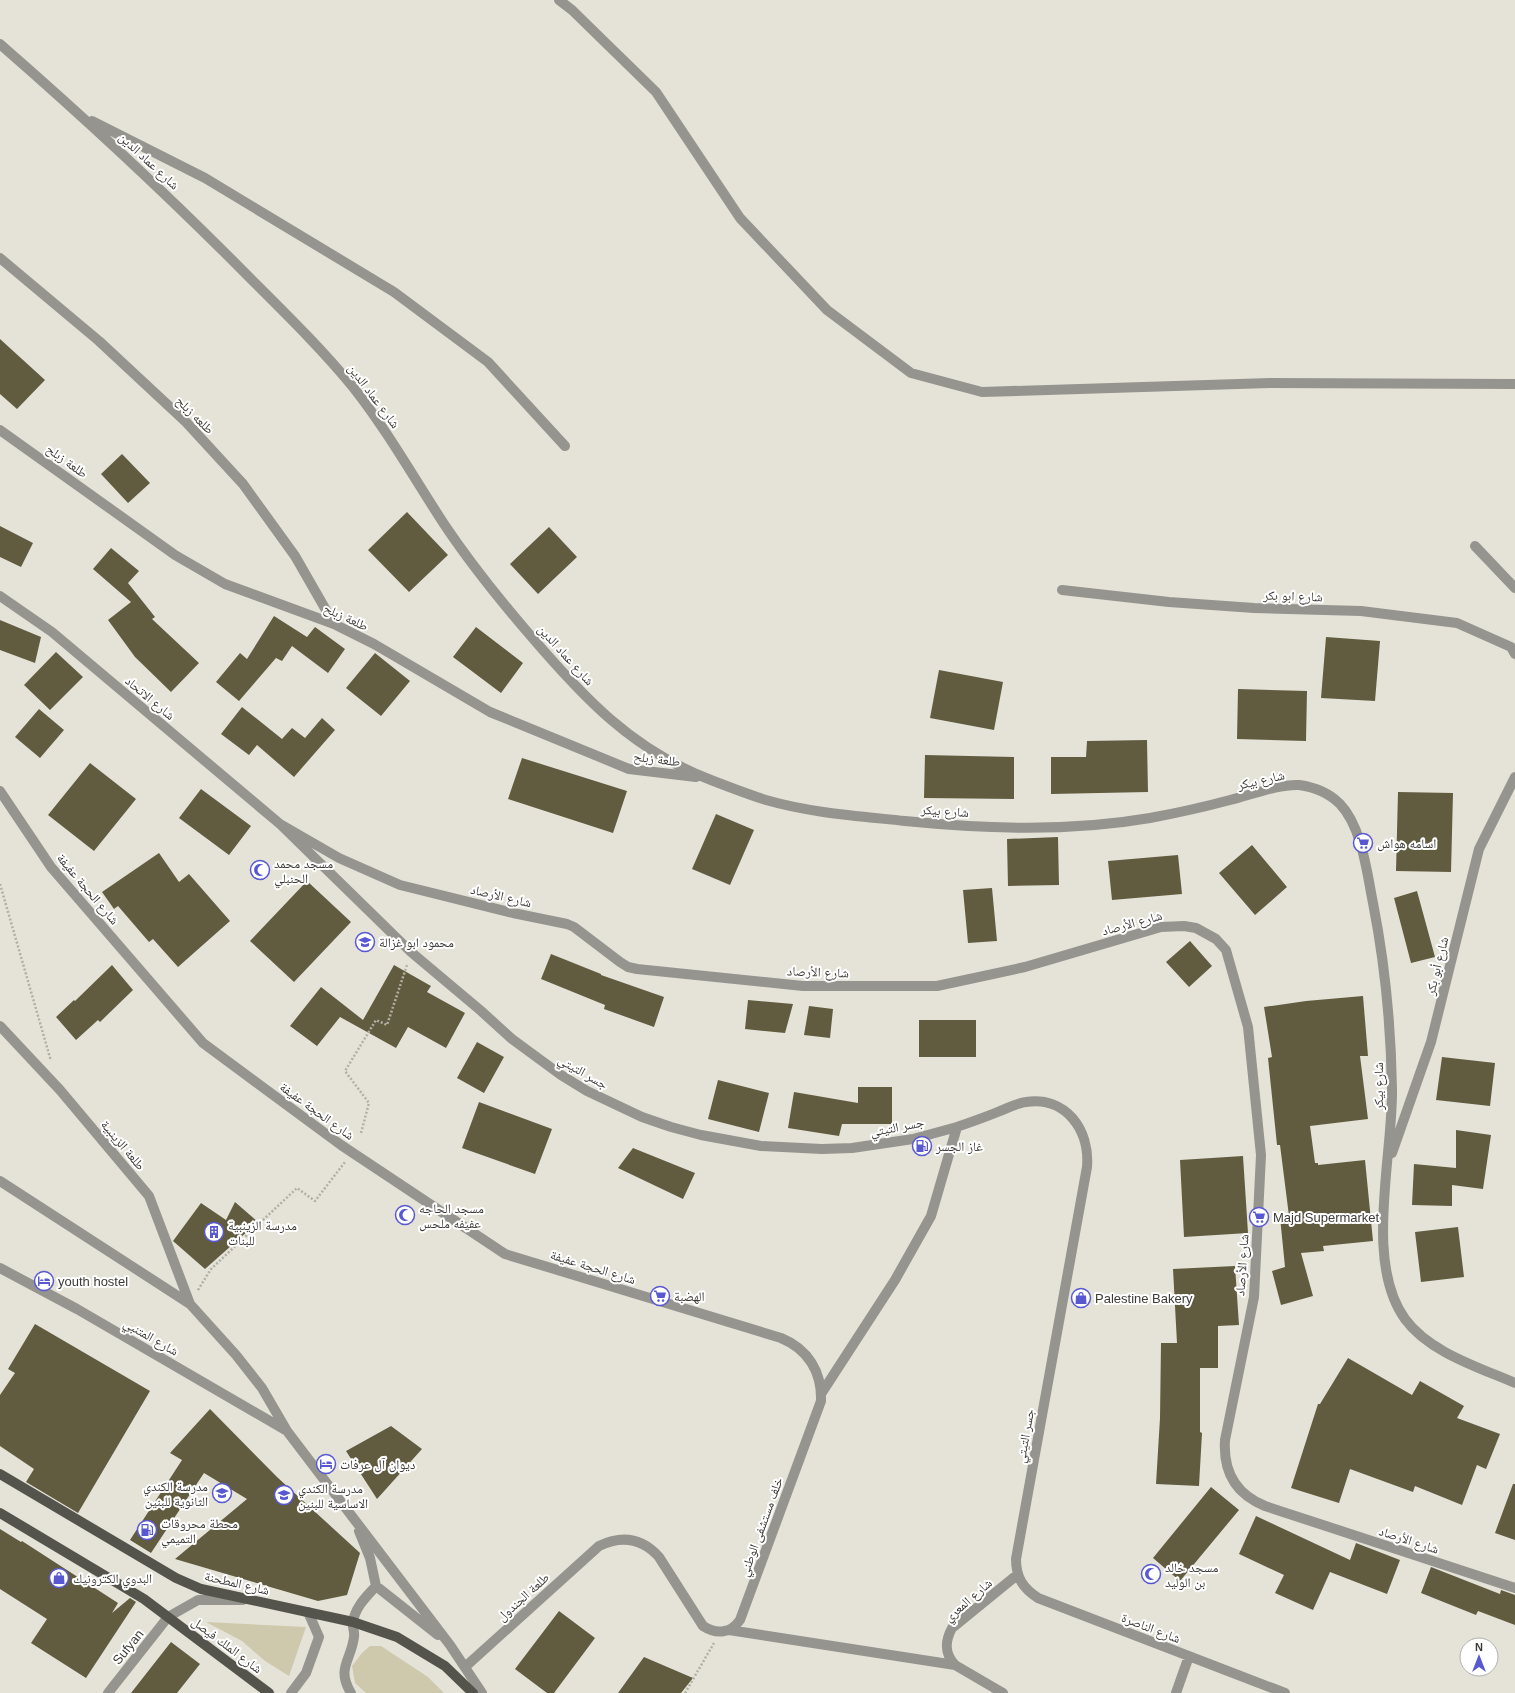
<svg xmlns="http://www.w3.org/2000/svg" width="1515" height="1693" viewBox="0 0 1515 1693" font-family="Helvetica,'Noto Naskh Arabic',sans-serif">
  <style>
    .green { fill: #cec8ac }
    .building { fill: #615c40 }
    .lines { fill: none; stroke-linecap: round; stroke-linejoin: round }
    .path { stroke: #b1afa6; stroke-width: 2.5; stroke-dasharray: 2 2; stroke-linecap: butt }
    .minor { stroke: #95948f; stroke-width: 10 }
    .major { stroke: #55544c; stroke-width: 10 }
    .labels { text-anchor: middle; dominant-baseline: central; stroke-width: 4; stroke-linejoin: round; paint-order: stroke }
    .street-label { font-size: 13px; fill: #3c3b37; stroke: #fff }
    .poi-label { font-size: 13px; fill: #3c3b37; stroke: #fff; text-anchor: start }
  </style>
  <rect width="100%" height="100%" fill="#e5e3d8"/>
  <path class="green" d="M206,1622L306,1627L289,1676L265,1661L242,1641Z
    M370,1646H381L428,1677L444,1693H366L355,1683L352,1666L362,1653Z"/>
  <path class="building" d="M0,339L45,380L17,409L0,394Z
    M122,454L150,483L128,503L101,474Z
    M407,512L448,555L409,592L368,550Z
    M0,526L33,543L21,567L0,557Z
    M549,527L577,557L538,594L510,564Z
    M111,548L139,571L128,583L155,617L152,619L199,663L171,692L135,657L108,620L131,602L93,569Z
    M274,616L307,637L315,627L345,649L328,673L292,646L282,661L276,658L239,701L216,682L240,653L247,659Z
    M0,620L41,637L35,663L0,650Z
    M476,627L523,663L501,693L453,657Z
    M1326,637L1380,641L1375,701L1321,698Z
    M56,652L83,677L50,710L24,685Z
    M375,653L410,681L381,716L346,688Z
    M939,670L1003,682L994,730L930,718Z
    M1238,689L1307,691L1306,741L1237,739Z
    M242,707L282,739L292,728L305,738L322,718L335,730L294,777L257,745L249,755L221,734Z
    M39,709L64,730L40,758L15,737Z
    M1147,740L1148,792L1051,794V757H1086L1087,741Z
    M925,755L1014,757V799L924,798Z
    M522,758L627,791L613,833L508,799Z
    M90,763L136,799L94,851L48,815Z
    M201,789L251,826L229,855L179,818Z
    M1398,792L1453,793L1451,872L1396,871Z
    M716,814L754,830L730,885L692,869Z
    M1058,837L1059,885L1008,886L1007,839Z
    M1252,845L1287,887L1255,915L1219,873Z
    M159,853L179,882L189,874L230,921L178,967L153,939L149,942L118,906L114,909L102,892Z
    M1178,855L1182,894L1112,900L1108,861Z
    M307,881L351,922L294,982L250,941Z
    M992,888L997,941L968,943L963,890Z
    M1417,891L1435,957L1411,963L1394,898Z
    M1190,941L1212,966L1189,987L1166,962Z
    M551,954L601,974V975L664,997L654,1027L604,1009L605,1005L541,979Z
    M112,965L133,990L100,1022L98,1020L76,1040L56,1017L74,1000L75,1001Z
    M394,965L431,986L427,992L465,1013L446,1048L408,1027L396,1048L340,1017L317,1046L290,1026L321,987L363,1020Z
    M1363,996L1368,1056H1360L1368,1119L1310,1126L1315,1163H1318V1165L1365,1160L1373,1241L1323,1246L1324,1251L1301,1253L1313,1296L1281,1305L1272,1271L1285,1267L1280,1217L1289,1216L1280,1145H1277L1268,1058L1272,1057L1264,1007L1306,1001Z
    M748,1000L793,1004L785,1033L745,1029Z
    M809,1006L833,1009L830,1038L804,1035Z
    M919,1020H976V1057H919Z
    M477,1042L504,1057L484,1093L457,1078Z
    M1442,1057L1495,1063L1490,1106L1436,1100Z
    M718,1080L769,1093L759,1132L708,1119Z
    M858,1087H892V1124H842L839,1136L788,1128L794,1092L858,1103Z
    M479,1102L552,1129L535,1174L462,1148Z
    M1456,1130L1491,1135L1483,1189L1452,1185V1206L1412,1205L1414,1164L1456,1168Z
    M633,1148L695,1173L683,1199L618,1168Z
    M1243,1156L1248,1233L1184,1237L1180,1160Z
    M235,1202L258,1222L205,1269L173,1241L201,1203L226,1220Z
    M1458,1227L1464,1277L1421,1282L1415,1232Z
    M1235,1266L1239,1325L1218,1326V1368H1200V1432L1202,1433L1199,1486L1156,1484L1160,1418L1161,1343H1177L1173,1269Z
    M35,1324L150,1391L78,1513L26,1482L34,1469L0,1446V1395L15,1373L8,1369Z
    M1348,1358L1412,1395L1420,1381L1464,1406L1457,1418L1500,1434L1486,1469L1477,1465L1462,1505L1415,1486L1413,1492L1350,1469L1339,1503L1291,1488L1318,1404H1320Z
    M210,1409L277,1477L360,1553L347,1595L318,1601L175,1559L247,1499L204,1473L151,1553L130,1540L182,1460L170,1453Z
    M391,1426L422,1449L377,1499L346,1451Z
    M1513,1484H1515V1540L1495,1533Z
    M1211,1487L1239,1510L1180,1581L1153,1558Z
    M1256,1516L1350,1560L1356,1543L1400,1560L1387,1594L1330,1572L1313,1610L1275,1593L1284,1575L1239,1554Z
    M0,1529L21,1542L22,1541L118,1603L112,1613L130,1598L136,1602L86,1678L31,1643L47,1619L0,1589Z
    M1431,1567L1500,1594L1501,1590L1515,1595V1625L1478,1611L1476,1615L1421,1593Z
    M559,1611L595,1638L554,1693H547L515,1669Z
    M171,1642L200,1664L177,1693H131Z
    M644,1657L693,1678L681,1693H618Z"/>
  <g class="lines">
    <path class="path" d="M0,884L51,1061
      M361,1133L369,1103L345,1071L376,1020L387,1025L407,965
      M198,1290L211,1269L297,1188L315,1201L345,1162
      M685,1693L714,1643"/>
    <path class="minor" d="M559,0L572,10L656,92L740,218L827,310L911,373L982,392L1270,383L1515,384
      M0,44C86,119 169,196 248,276C284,312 321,348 353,387C387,430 414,478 444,524C470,563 499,599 530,635C583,697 632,750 711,780C729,787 747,794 766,800C811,813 858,816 905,821C986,829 1069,832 1150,818C1177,813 1204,807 1230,800C1251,795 1278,784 1299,785C1314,787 1329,793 1340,804C1362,827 1367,873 1373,903C1385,964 1391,1027 1392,1089C1393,1157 1364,1262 1405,1319C1429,1352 1478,1367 1515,1383
      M92,121L205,178L394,292L488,362L565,446
      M0,258L99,341L186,422L243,484L295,556L334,624
      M0,430L175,555L225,584L334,624L374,644L490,712L629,769L696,777
      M1475,546L1515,588
      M1062,590L1169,602L1254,608L1361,611L1457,623L1511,647L1515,654
      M0,596L52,632L280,824L411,952L480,1010L512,1039L561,1075L587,1091L642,1117L671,1127L701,1135L761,1146L822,1149L852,1148L913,1139L957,1127
      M0,791L51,867L203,1043L341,1145L505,1254L781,1338C808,1349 822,1372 821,1401L740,1620C731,1633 717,1635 703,1626L659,1557C642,1538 622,1535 599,1546L465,1667
      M280,824L339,858L400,885L513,913L567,924L574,927L620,962L628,967L637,969L803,986H937L1025,967L1161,927L1184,926L1196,928L1216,939L1226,950L1248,1027L1261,1155L1254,1297L1225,1440C1223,1471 1235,1494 1265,1506L1515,1588
      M0,1026L60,1090L149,1196L190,1304
      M1392,1153L1431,1042L1479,849L1515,777
      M0,1181L190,1304L236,1355L262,1388L287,1431L450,1645L482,1693
      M0,1268L77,1309L287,1431
      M821,1394L895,1280L931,1216L957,1127C971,1122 986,1117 1000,1111C1008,1108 1017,1103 1026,1102C1066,1096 1090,1130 1087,1167L1016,1559C1016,1578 1023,1588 1038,1598L1285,1693
      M376,1586L438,1635
      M729,1630L955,1665
      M108,1693L168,1617L198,1600H243
      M291,1693L306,1673L319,1637L308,1612
      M351,1693C336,1668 351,1661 354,1637C355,1632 352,1627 353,1622C355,1607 367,1596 376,1586L370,1558L359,1531
      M1003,1693L955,1665C944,1653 945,1641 952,1628L1017,1575
      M1176,1693L1189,1656"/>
    <path class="major" d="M0,1474L176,1578L201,1589L353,1622L397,1637L445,1666L473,1693
      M0,1513L144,1599L269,1693"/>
  </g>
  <defs>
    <symbol id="supermarket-ring" viewBox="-11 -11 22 22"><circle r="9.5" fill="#fff" stroke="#5859d1" stroke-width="1.5"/><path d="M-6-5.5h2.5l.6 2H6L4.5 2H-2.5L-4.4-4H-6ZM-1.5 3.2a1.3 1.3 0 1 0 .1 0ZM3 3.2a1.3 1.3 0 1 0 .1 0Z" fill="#5859d1"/></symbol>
    <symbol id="mosque-ring" viewBox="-11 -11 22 22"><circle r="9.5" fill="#fff" stroke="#5859d1" stroke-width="1.5"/><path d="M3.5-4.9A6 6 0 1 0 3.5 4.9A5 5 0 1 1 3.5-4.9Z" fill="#5859d1"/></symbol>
    <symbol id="school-ring" viewBox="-11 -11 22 22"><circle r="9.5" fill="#fff" stroke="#5859d1" stroke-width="1.5"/><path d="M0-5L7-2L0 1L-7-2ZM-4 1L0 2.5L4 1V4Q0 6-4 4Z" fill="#5859d1"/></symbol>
    <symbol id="fuel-ring" viewBox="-11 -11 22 22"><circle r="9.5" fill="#fff" stroke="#5859d1" stroke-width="1.5"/><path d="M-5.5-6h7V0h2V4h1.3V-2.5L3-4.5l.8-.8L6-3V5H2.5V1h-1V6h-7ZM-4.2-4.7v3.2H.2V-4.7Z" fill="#5859d1"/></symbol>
    <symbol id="building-ring" viewBox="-11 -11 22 22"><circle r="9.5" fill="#fff" stroke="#5859d1" stroke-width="1.5"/><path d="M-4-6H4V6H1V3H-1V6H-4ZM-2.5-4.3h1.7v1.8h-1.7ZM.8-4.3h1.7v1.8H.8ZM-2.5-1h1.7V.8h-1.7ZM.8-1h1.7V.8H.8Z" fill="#5859d1"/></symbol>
    <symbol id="hotel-ring" viewBox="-11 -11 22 22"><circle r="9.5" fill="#fff" stroke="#5859d1" stroke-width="1.5"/><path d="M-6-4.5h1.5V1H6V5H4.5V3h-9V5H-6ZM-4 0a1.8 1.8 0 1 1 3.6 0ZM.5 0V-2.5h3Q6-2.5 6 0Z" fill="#5859d1"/></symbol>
    <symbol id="shop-ring" viewBox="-11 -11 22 22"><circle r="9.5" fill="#fff" stroke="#5859d1" stroke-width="1.5"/><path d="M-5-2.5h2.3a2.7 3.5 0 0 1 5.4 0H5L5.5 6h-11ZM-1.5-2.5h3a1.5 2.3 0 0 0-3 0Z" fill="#5859d1"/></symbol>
  </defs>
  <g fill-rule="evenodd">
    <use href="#supermarket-ring" x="1352" y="832" width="22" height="22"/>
    <use href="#mosque-ring" x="249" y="859" width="22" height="22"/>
    <use href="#school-ring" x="354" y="931" width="22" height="22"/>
    <use href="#fuel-ring" x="911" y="1135" width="22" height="22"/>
    <use href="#mosque-ring" x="394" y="1204" width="22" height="22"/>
    <use href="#supermarket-ring" x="1248" y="1206" width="22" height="22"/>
    <use href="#building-ring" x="203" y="1221" width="22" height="22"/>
    <use href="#hotel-ring" x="33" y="1270" width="22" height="22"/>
    <use href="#supermarket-ring" x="649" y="1285" width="22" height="22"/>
    <use href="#shop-ring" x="1070" y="1287" width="22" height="22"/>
    <use href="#hotel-ring" x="315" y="1453" width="22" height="22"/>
    <use href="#school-ring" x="211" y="1482" width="22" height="22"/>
    <use href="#school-ring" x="273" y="1484" width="22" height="22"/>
    <use href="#fuel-ring" x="136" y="1519" width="22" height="22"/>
    <use href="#mosque-ring" x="1140" y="1563" width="22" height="22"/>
    <use href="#shop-ring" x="48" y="1567" width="22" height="22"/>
  </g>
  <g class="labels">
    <g class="street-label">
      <text transform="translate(149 161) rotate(43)">شارع عماد الدين</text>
      <text transform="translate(374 396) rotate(53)">شارع عماد الدين</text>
      <text transform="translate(195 415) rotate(45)">طلعه زبلح</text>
      <text transform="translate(67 461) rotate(36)">طلعة زبلح</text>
      <text transform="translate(1293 596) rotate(2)">شارع ابو بكر</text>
      <text transform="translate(346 617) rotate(25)">طلعة زبلح</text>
      <text transform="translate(566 655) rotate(48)">شارع عماد الدين</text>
      <text transform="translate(150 698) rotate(40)">شارع الاتحاد</text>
      <text transform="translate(657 759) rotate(7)">طلعة زبلح</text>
      <text transform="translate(1261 780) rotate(-13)">شارع بيكر</text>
      <text transform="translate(945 811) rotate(4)">شارع بيكر</text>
      <text transform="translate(88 889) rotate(50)">شارع الحجة عفيفة</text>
      <text transform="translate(501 896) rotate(13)">شارع الأرصاد</text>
      <text transform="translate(1132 923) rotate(-15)">شارع الأرصاد</text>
      <text transform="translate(1437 966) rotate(-76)">شارع أبو بكر</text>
      <text transform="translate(818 972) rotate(2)">شارع الأرصاد</text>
      <text transform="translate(583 1072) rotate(30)">جسر التيتي</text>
      <text transform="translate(1378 1086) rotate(-90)">شارع بيكر</text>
      <text transform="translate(317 1111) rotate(36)">شارع الحجة عفيفة</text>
      <text transform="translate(897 1127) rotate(-11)">جسر التيتي</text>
      <text transform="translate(123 1145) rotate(50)">طلعة الزينبية</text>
      <text transform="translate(1242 1265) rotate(-86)">شارع الأرصاد</text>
      <text transform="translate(593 1267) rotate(17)">شارع الحجة عفيفة</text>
      <text transform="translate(151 1337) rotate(30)">شارع المتنبي</text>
      <text transform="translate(1025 1436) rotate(-80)">جسر التيتي</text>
      <text transform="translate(761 1527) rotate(-70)">خلف مستشفى الوطني</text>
      <text transform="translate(1409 1540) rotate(18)">شارع الأرصاد</text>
      <text transform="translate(237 1583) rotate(13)">شارع المطحنة</text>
      <text transform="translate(523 1597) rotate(-42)">طلعة الجندول</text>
      <text transform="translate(968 1600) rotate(-41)">شارع المعري</text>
      <text transform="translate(1151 1628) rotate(21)">شارع الناصرة</text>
      <text transform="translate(227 1645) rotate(37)">شارع الملك فيصل</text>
      <text transform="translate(128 1647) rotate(-51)">Sufyan</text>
    </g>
    <g class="poi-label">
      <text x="1377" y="843">اسامه هواش</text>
      <text x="274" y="863">مسجد محمد<tspan x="274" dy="15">الحنبلي</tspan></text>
      <text x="379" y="942">محمود ابو غزالة</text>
      <text x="936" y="1146">غاز الجسر</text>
      <text x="419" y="1208">مسجد الحاجه<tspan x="419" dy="15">عفيفه ملحس</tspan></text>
      <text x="1273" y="1217">Majd Supermarket</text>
      <text x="228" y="1225">مدرسة الزينبية<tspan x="228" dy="15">للبنات</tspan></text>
      <text x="58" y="1281">youth hostel</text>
      <text x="674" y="1296">الهضبة</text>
      <text x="1095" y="1298">Palestine Bakery</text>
      <text x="340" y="1464">ديوان آل عرفات</text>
      <text x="208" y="1486" text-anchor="end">مدرسة الكندي<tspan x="208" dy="15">الثانوية للبنين</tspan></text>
      <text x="298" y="1488">مدرسة الكندي<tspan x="298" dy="15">الاساسية للبنين</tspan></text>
      <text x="161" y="1523">محطة محروقات<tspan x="161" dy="15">التميمي</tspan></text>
      <text x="1165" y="1567">مسجد خالد<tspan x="1165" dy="15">بن الوليد</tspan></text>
      <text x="73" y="1578">البدوي الكترونيك</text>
    </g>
  </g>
  <g transform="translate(1479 1657)"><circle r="19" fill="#ffffff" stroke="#b1b1af"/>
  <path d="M0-3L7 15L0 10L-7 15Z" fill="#5859d1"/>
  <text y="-6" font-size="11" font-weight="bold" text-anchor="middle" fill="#3c3b37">N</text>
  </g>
</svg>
